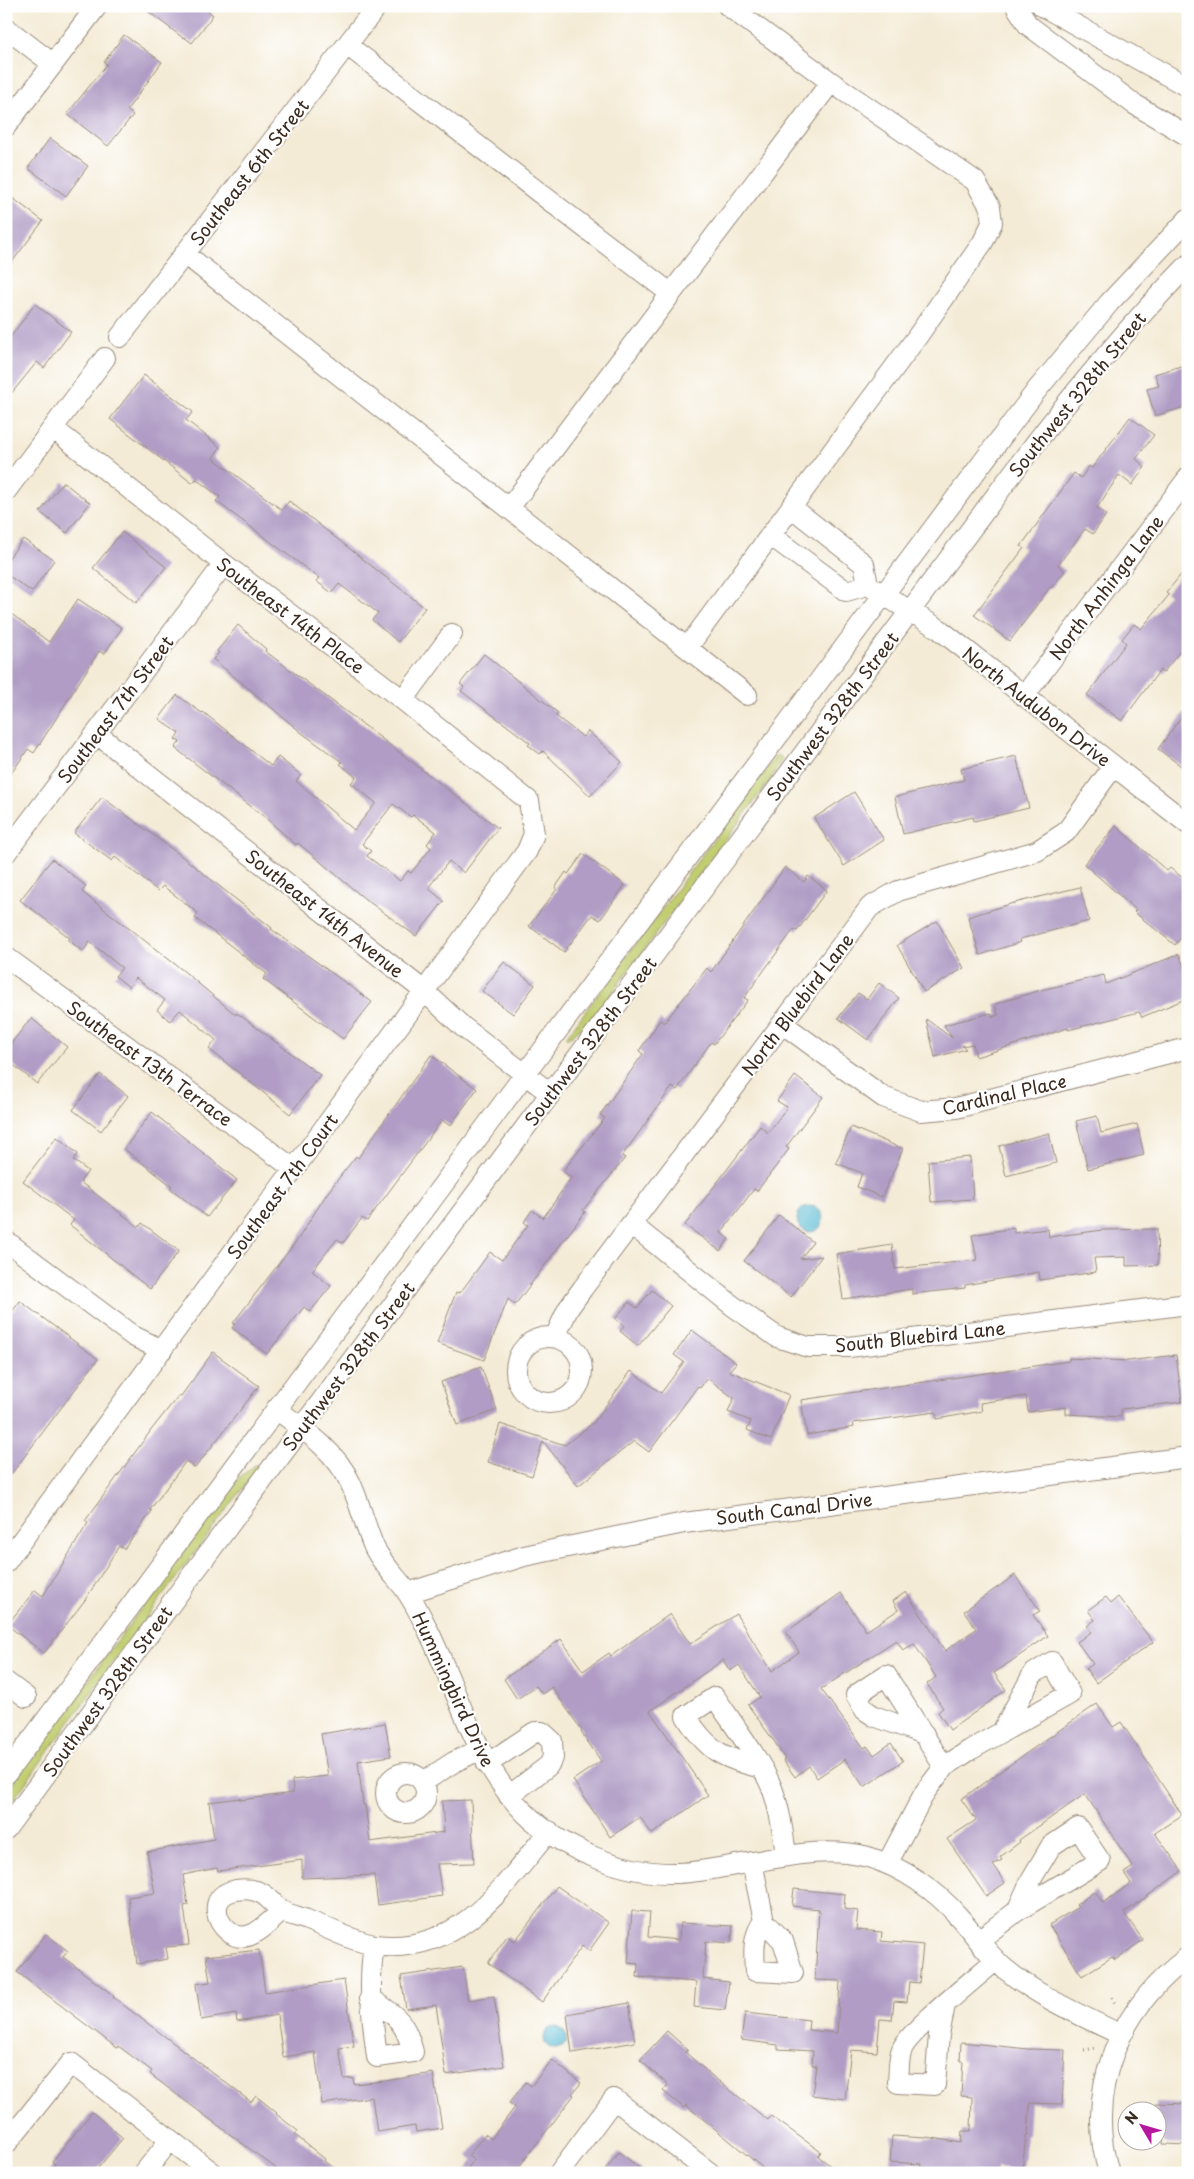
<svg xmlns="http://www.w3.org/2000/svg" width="1194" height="2179" viewBox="0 0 1194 2179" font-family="'Playpen Sans',sans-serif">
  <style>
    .green { fill: #c1ce70; stroke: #7e7c47 }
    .water { fill: #51b7d0; stroke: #467077 }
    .building { fill: #b09cc5; fill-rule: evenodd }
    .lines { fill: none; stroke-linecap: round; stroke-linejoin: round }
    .minor-casing { stroke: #988a7a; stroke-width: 22 }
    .path { stroke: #988a7a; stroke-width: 3; stroke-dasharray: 1 4; stroke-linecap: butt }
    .minor { stroke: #fff; stroke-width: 20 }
    .labels { text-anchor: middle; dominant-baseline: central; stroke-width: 4.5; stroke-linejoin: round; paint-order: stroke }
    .street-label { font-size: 18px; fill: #3b2a1e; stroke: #fff }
  </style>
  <rect width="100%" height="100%" fill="#fff"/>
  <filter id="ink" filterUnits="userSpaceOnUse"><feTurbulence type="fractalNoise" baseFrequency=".02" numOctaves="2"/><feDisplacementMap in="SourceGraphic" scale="10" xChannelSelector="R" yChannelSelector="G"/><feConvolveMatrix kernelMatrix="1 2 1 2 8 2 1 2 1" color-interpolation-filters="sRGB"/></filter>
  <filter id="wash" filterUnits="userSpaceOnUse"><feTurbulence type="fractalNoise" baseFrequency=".0096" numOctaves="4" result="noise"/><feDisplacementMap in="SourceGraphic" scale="20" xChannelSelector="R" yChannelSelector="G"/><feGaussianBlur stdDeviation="1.12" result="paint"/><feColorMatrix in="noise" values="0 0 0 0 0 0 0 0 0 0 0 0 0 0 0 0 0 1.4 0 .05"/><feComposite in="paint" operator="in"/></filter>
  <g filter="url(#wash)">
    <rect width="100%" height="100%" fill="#f4ebd6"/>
    <path class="green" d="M777,755L782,759L771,779L594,1017L567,1039V1036Z
      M255,1465L258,1466V1468L114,1661L6,1810V1792L225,1495L241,1476Z"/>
    <path class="water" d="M797 1219a13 13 0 1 1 26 0a13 13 0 1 1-26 0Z
      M544 2038a11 11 0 1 1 22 0a11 11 0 1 1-22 0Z"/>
    <g id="blocks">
      <path class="building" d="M141,6H202L213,15L192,43L184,37L183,38Z
        M124,35L162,62L127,110L133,115L108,146L67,114L107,64L104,62Z
        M50,138L88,166L66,196L28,168Z
        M6,193L43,221L6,270Z
        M35,304L71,332L44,368L37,362L6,400V343Z
        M1184,365L1188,377V406L1155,416L1147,389L1159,386L1155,374Z
        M144,375L193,412L186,420L220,447L213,458L282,510L289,501L425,608L398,642L372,620L378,613L339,584L332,593L316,581L319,578L216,501L220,497L196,479L192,483L110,419Z
        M1130,417L1154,435L1136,459L1145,467L1132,485L1119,475L1097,508L1106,515L1093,534L1085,529L1058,565L1065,571L1051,588L1050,587L1010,641L974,615L1024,548L1021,546L1074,473L1081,478L1089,466L1092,468Z
        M63,482L90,503L67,533L40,512Z
        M122,532L166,567L136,603L93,568Z
        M23,539L54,560L32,592L6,574V562Z
        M1188,566V641L1163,673L1160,670L1122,721L1087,695L1126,643L1122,639L1134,624L1141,629L1169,595L1166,593Z
        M78,599L122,628L104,654L99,651L34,753L28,749L6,781V610L49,642Z
        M238,625L266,649L265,651L356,719L498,828L464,873L449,861L428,888L444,901L416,936L365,899L298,843L296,845L266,818L175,748L180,742L175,739L179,733L159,719L177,695L202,713L203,712L271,766L278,757L301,775L296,781L354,830L376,803L351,783L356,777L340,764L342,762L302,733L213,659L219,653L217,651ZM393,804L411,817L413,815L436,832L427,844L431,848L411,873L408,871L400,881L367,856L371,851L362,844Z
        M484,654L558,713L556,716L583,737L588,731L622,762L590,796L543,751L540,754L528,745L530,743L461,691L464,687L460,684Z
        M1188,708V771L1158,749Z
        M1016,756L1029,808L974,821L973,817L903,834L895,797L964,780L961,769Z
        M854,792L884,840L844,866L814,818Z
        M102,797L184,858L272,928L271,929L372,1002L343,1039L263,979L267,974L195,918L198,913L163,886L158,891L115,857L112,861L74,833Z
        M1116,826L1167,871L1170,868L1188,882V929L1175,945L1134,912L1136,910L1084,864Z
        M583,854L625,885L600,920L592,915L564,952L529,926L557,889L555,888L566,872L568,874Z
        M52,859L86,886L82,892L180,968L236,1015L237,1013L320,1075L290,1114L209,1049L216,1040L180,1010L170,1021L157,1010L165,1000L136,978L129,987L115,976L122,968L90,942L83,951L68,940L70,938L20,900Z
        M785,867L804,882L808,876L827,890L797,931L794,929L744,998L748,1000L714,1044L711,1042L677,1090L672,1087L622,1156L625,1158L583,1210L585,1212L515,1305L508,1299L484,1360L437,1343L456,1292L460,1293L490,1252L502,1260L528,1225L524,1222L532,1210L543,1218L571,1178L563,1171L605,1118L600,1115L643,1054L639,1051L660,1020L664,1023L707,968L711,972Z
        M1080,887L1089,921L1020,939L1021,942L980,955L968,917L1010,904Z
        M937,921L964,968L924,992L897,945Z
        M1179,954L1188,977V998L1142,1017L1139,1012L1068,1030V1028L976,1057L973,1044L962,1046L966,1049L935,1057L926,1019L952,1038L944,1025L991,1013L993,1017L998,1015L995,1004L1041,990L1104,975L1106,984Z
        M504,962L535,985L513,1014L482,991Z
        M879,983L899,998L868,1040L838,1018L858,993L867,999Z
        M31,1018L67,1047L37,1084L6,1059V1050Z
        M431,1055L477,1089L450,1126L442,1120L367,1221L362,1218L343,1243L337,1239L312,1271L331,1286L310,1312L304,1307L267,1354L232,1328L235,1324L233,1323L298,1239L328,1192L356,1156L358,1158Z
        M100,1074L128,1096L101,1131L73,1110Z
        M795,1076L823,1097L786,1147L789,1149L757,1191L754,1189L721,1233L729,1239L720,1251L685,1225L760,1126L768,1133L787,1107L777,1101Z
        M152,1112L237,1180L207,1217L170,1188L172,1186L124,1149Z
        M1097,1116L1101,1133L1137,1124L1144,1155L1088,1169L1076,1121Z
        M851,1127L903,1149L882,1197L857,1187L862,1173L836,1163Z
        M1049,1133L1056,1163L1006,1176L999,1146Z
        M57,1137L78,1154L73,1160L88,1171L80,1182L139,1227L142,1223L179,1251L150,1289L70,1225L74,1220L23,1181Z
        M970,1157L973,1199L931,1202L928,1161Z
        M779,1215L813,1242L800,1259L822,1256L791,1297L744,1261Z
        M1014,1228V1233L1048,1229L1049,1237L1103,1230L1157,1229L1158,1265L1126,1266V1257L1094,1258L1096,1272L1040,1280L1039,1272L965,1285V1288L912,1294V1289L843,1299L836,1254L892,1245L895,1269L977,1260L972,1235Z
        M652,1290L671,1306L638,1346L620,1331L624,1326L615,1319L629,1302L637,1308Z
        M20,1301L98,1359L6,1481V1320Z
        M692,1330L736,1363L729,1371L789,1395L771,1440L747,1430L751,1421L728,1412L734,1398L707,1378L700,1388L698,1386L649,1452L634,1441L578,1486L543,1441L532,1476L488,1462L500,1424L565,1445L594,1422L631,1371L661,1393L684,1362L674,1355Z
        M213,1352L259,1386L195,1468L186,1461L150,1510L152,1511L124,1549L119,1546L85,1600L44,1653L7,1625L35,1590L43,1596L88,1523L85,1521L152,1429L179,1395L181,1396Z
        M1176,1355L1182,1402L1121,1409V1417L1066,1414V1407L1028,1412L1026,1396L980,1403L982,1411L937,1419L936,1412L853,1423L854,1427L807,1435L801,1400L1069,1361V1358L1128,1361Z
        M481,1367L497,1410L457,1425L441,1382Z
        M1015,1575L1040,1611L1033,1615L1048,1636L994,1673L1006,1690L950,1730L938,1712L943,1708L927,1684L936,1677L914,1644L903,1650L896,1640L821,1689L864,1748L867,1746L874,1755L891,1743L903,1761L864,1787L845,1759L817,1778L809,1766L795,1777L783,1760L785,1759L776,1744L748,1705L760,1697L739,1665L730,1671L723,1660L650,1711L708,1795L652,1834L640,1817L610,1837L573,1780L601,1761L581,1732L582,1731L552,1687L542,1694L536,1686L517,1699L504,1679L561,1639L583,1671L609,1653L611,1656L670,1614L690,1644L736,1614L772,1671L799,1652L786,1632L841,1593L866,1631L898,1610L893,1601L906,1592L945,1651L976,1629L964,1611Z
        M1106,1597L1111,1603L1118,1597L1153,1642L1096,1683L1086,1669L1093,1664L1077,1642L1091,1632L1087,1626L1095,1620L1088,1610Z
        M1097,1704L1113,1727L1121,1722L1182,1815L1155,1833L1182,1871L1124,1913L1143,1940L1115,1960L1112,1957L1082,1976L1049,1925L1078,1907L1076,1905L1095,1891L1103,1903L1131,1883L1124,1873L1133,1867L1085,1794L1019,1840L1020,1842L1000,1857L1002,1860L993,1865L1005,1883L986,1896L947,1839L976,1820L961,1799Z
        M385,1723L391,1756L358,1761L363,1805H365L370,1842L444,1832L442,1801L471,1800L474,1863L437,1864L442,1896L378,1905L374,1875L302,1878V1860L218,1871L217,1868L183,1875L188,1905L184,1906L189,1945L166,1947L168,1959L137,1964L128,1897L155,1893L147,1852L214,1839L209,1802L240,1798V1800L293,1793L292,1780L328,1776L321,1734Z
        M557,1886L609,1923L589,1951L582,1946L542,2002L488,1963L507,1936L515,1941Z
        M794,1889L845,1894L844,1909L858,1911L856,1930L882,1932L881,1941L923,1945L919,1983L909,1982L907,2002L894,2001L892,2020L880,2019L877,2052L851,2050L845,2099L812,2095L816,2065H812L813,2051L778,2049V2045L741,2040L745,2013L809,2020L808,2030L837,2033L840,1981L815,1980L819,1909L792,1906Z
        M632,1911L650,1912L648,1937L679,1940L680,1923L733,1926L731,1943L706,1941L703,1979L729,1982L725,2010L694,2007L696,1982L637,1977L638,1964L628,1963Z
        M46,1934L68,1951L63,1957L114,1996L113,1997L251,2102L256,2096L277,2113L276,2114L298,2131L295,2135L325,2159L324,2161L340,2173H282L176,2094L150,2074L152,2071L118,2046L117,2048L17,1972Z
        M259,1950L265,1992L344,1980L354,2046L339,2048L344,2079L353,2078L354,2084L385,2081L433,2073L442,2128L416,2132L415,2126L377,2132L372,2097L322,2104L315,2052L283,2057L277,2015L237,2022L236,2014L201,2020L196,1984L210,1982L206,1956Z
        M463,1967L468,2000L494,1996L504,2066L446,2075L436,2005L406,2009L401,1976Z
        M629,2003L635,2042L572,2053L567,2014Z
        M667,2031L688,2050L685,2052L711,2075L768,2120L771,2116L821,2152L818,2156L840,2173H769L686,2105L684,2108L663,2091L668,2085L640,2060Z
        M961,2042L1028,2049L1065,2050L1062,2104L1030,2103L1028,2135H1026L1022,2171L996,2168V2173H953L921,2167L922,2164L890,2162L892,2136L926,2138L927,2137L961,2143L962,2131H971L972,2097L961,2096L963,2061H960Z
        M552,2060L581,2083L572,2094L574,2095L522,2163L515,2173H464L474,2160L468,2156L485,2134L491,2139L515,2107L509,2103L526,2082L531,2086Z
        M1156,2103L1188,2104V2145L1163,2144L1164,2125L1156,2124Z
        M92,2112L123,2138L94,2173H48L55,2164L52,2162Z
        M619,2152L646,2173H603Z"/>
    </g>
  </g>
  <g filter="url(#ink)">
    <use href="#blocks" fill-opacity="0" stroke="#988a7a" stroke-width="1"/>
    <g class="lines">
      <defs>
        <path id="minor" d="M1016,6L1028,25L1134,104L1188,136
          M1042,6L1188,87
          M6,28L53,64
          M347,45L670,293
          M6,126L97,6
          M185,254L747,695
          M120,337L377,6
          M6,491L105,358
          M791,507L864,564L868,585
          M509,508L831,82
          M770,535L846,591L868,585L939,629L1188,824
          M687,648L917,337L983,242L992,223L990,207L975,181L831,82L728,6
          M1024,696L1188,478
          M403,700L452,634
          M97,734L424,991L463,1027L551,1094
          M6,853L224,564
          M6,957L294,1169
          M783,1024L883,1097L921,1111L956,1108L1188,1048
          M631,1224L733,1306L777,1337L808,1347H849L1188,1304
          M6,1241L133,1336L162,1350
          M516 1370a33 33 0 1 1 66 0a33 33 0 1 1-66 0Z
          M555,1337L568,1309L583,1288L870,907L898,891L1037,851L1066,832L1113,767
          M276,1409C303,1429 335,1450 350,1482C360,1503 365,1526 374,1547C381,1562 395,1576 405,1589C413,1600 419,1612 425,1624C458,1689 473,1760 525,1813C563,1850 624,1875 678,1873C703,1872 728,1866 753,1862C792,1855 829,1847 868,1857C902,1867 936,1890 959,1917C975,1934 987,1954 1005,1969C1040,1998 1081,2015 1121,2035
          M6,1562L527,851L534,834L529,801L403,700L224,564L54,429
          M408,1593L524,1556L684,1523L1188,1457
          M6,1682L26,1697
          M924,1734L874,1716L865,1710L856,1695L886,1675L944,1767
          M487,1764L535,1732H542L552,1741L553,1758L548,1766L509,1796
          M761,1768C722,1757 708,1752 686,1716L715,1697C732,1723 760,1759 772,1788C780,1809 783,1833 786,1855
          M386 1793a20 20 0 1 1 40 0a20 20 0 1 1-40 0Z
          M6,1774L525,1074L1036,391L1109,303L1188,219
          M423,1782L454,1762L479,1750
          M6,1829L189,1579L1018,466C1071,396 1126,328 1188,265
          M752,1862L764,1921C752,1936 754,1953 755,1971L793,1973L783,1941L764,1921
          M887,1864L925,1792L944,1767L970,1750L1070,1694L1052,1662L1033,1674L1002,1732
          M282,1911C268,1923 247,1948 228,1931C222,1926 218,1920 217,1912C214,1890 241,1887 256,1891C268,1894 273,1905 282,1911C290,1915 300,1917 307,1920C329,1928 351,1941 375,1945C459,1956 503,1887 549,1831
          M979,1940L1017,1911L1100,1861L1078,1828L1051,1846L1032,1878L1017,1911
          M370,1998C396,2016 405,2020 413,2052L377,2057C372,2019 368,1983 374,1945
          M945,2005L939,2035L935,2085L898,2083C899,2072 898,2059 902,2049C910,2030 977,1977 996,1960
          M6,2144L71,2063L213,2173
          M144,2173L170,2140
          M559,2173L614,2099L710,2173
          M1109,2173C1084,2089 1120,2008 1188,1957"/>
      </defs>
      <use href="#minor" class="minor-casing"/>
      <path class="path" d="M1112,1997L1116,2006
        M1084,2050L1096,2048"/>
      <use href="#minor" class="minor"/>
    </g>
  </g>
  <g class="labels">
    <g class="street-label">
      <text transform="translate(249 172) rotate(-52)">Southeast 6th Street</text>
      <text transform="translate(1077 394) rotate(-51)">Southwest 328th Street</text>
      <text transform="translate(1106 587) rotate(-53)">North Anhinga Lane</text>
      <text transform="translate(291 615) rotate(37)">Southeast 14th Place</text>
      <text transform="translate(1037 706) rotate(38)">North Audubon Drive</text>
      <text transform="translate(115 709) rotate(-53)">Southeast 7th Street</text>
      <text transform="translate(832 716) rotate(-53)">Southwest 328th Street</text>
      <text transform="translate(325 913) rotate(38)">Southeast 14th Avenue</text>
      <text transform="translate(797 1004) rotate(-53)">North Bluebird Lane</text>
      <text transform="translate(590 1041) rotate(-53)">Southwest 328th Street</text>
      <text transform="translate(150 1063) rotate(36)">Southeast 13th Terrace</text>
      <text transform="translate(1004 1094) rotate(-13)">Cardinal Place</text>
      <text transform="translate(282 1186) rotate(-54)">Southeast 7th Court</text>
      <text transform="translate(920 1336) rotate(-6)">South Bluebird Lane</text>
      <text transform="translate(348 1366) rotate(-53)">Southwest 328th Street</text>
      <text transform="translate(794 1508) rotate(-7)">South Canal Drive</text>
      <text transform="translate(454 1689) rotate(65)">Hummingbird Drive</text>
      <text transform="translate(107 1691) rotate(-54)">Southwest 328th Street</text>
    </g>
  </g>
  <rect width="1194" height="2179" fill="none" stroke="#fff" stroke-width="25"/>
  <g transform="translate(1142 2126) rotate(308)"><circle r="24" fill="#ffffff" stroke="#b1aaa5"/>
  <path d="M0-4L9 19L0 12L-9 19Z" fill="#b5179e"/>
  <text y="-8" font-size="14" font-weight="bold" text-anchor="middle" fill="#3b2a1e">N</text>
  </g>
</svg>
